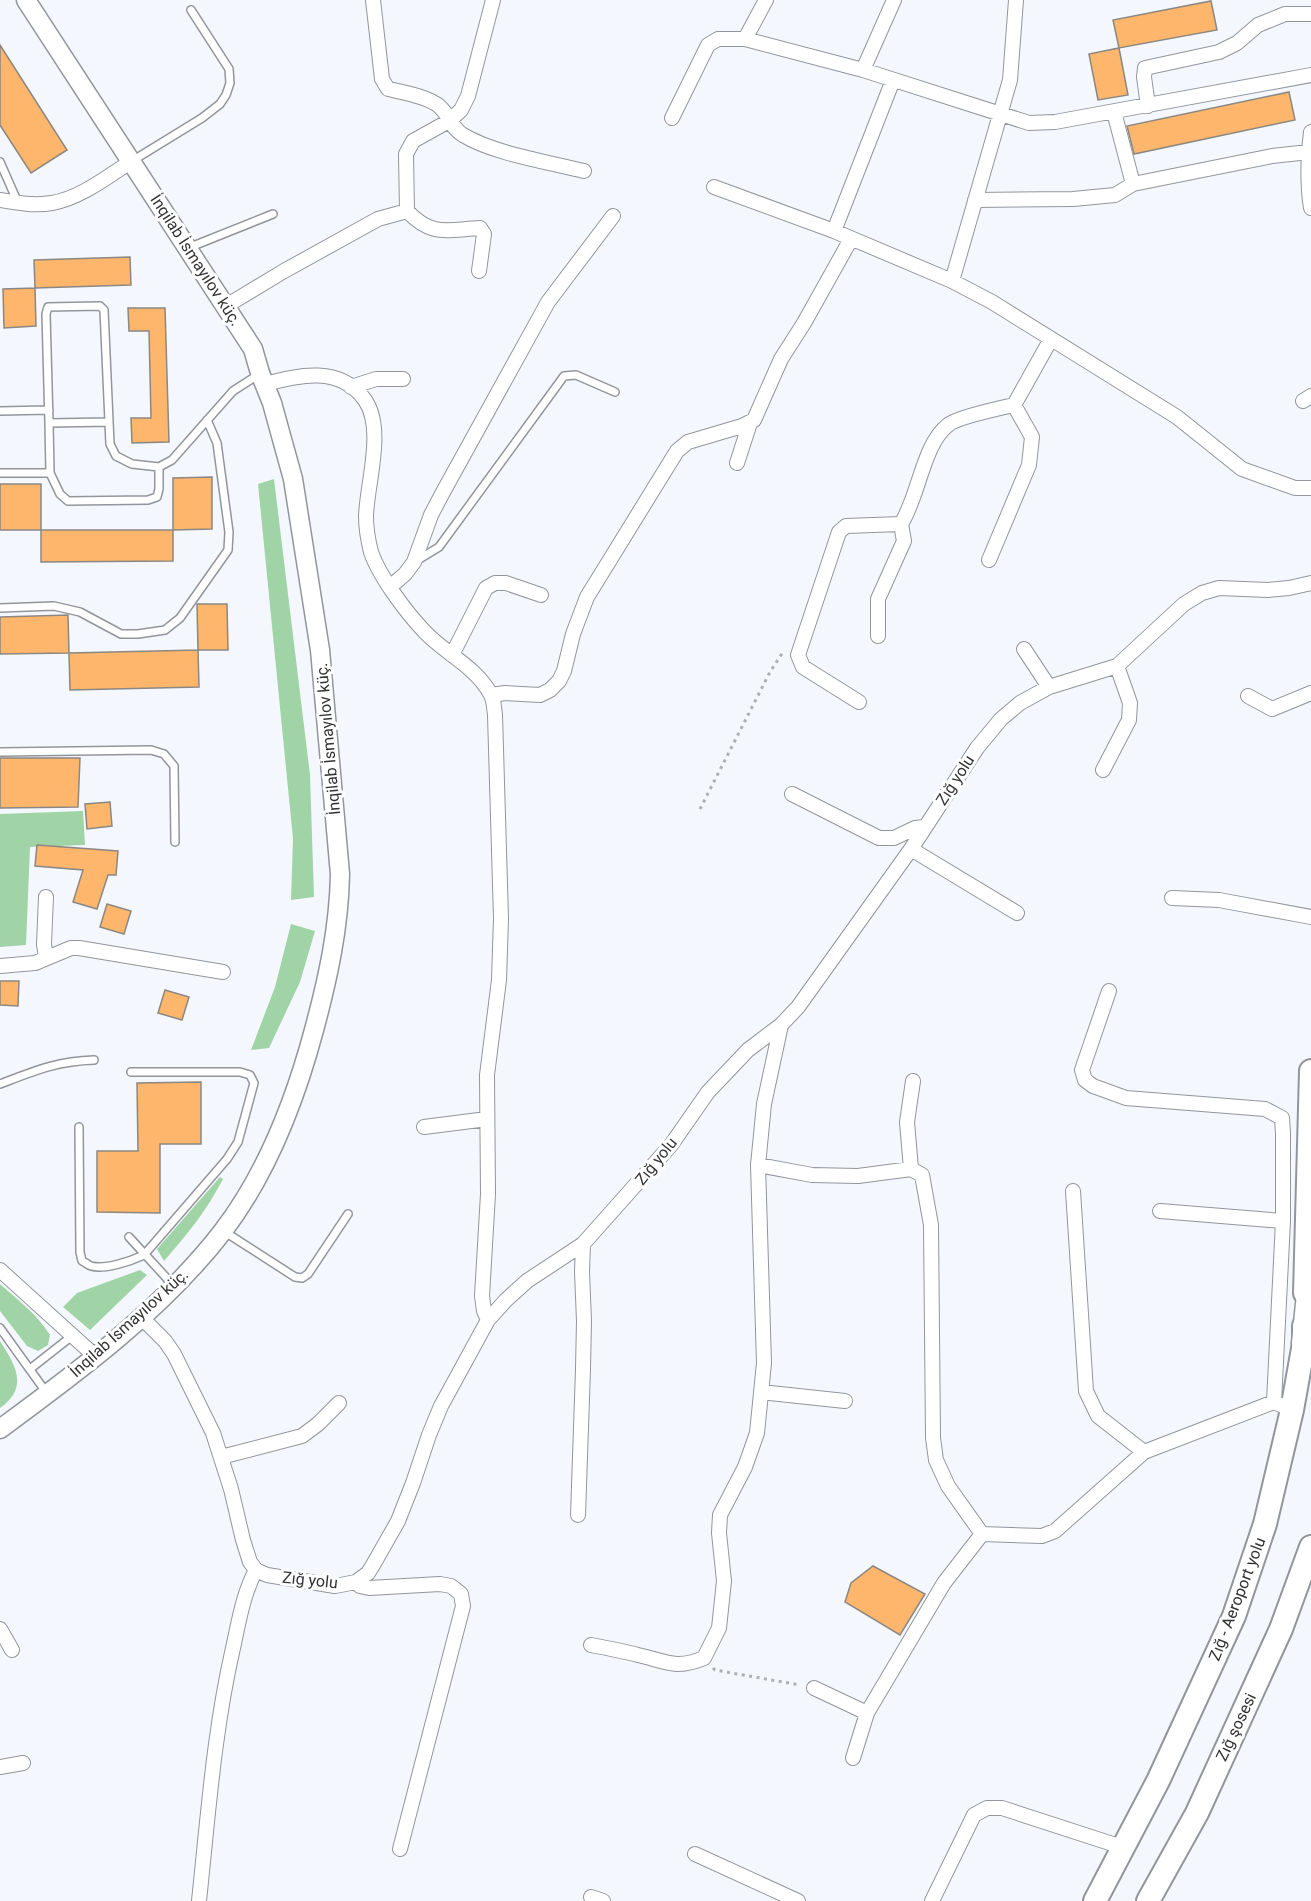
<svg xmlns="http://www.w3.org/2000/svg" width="1311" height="1901" viewBox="0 0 1311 1901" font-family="Roboto,sans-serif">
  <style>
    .green { fill: #a0d3a5 }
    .building { fill: #fdb66b; stroke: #8b8782; stroke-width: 1.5 }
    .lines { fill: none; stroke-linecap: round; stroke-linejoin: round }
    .service-casing { stroke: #92969b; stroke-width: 10 }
    .minor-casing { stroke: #92969b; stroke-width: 16 }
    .secondary-casing { stroke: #92969b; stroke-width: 21 }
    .trunk-casing { stroke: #92969b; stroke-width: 26 }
    .motorway-casing { stroke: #92969b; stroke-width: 27 }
    .path { stroke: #acafb3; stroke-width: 3; stroke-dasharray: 3 4.5; stroke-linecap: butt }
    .service { stroke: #fff; stroke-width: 7 }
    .minor { stroke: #fff; stroke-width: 14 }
    .secondary { stroke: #fff; stroke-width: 18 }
    .trunk { stroke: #fff; stroke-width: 22 }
    .motorway { stroke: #fff; stroke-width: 24 }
    .labels { text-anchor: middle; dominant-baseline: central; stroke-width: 6; stroke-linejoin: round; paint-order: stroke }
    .street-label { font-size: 16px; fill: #323335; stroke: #fff }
  </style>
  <rect width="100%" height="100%" fill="#f4f8fe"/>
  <path class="green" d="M274,479L310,775L314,897L291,900L293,839L258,484Z
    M83,811L85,845L30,847L26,945L0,947V814Z
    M291,924L315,931L300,982L269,1048L251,1050L275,987Z
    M220,1177L223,1179C207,1210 187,1235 164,1261L157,1249Z
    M140,1270L147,1275L90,1330L63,1307L77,1293Z
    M0,1284C18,1300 37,1314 50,1335L48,1345L38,1351L27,1346L0,1311Z
    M0,1341C16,1366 29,1387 0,1408Z"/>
  <path class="building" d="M1211,1L1217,30L1119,48L1113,20Z
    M0,45L67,150L31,173L0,125Z
    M1119,48L1128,95L1098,100L1089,54Z
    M1289,92L1295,120L1134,154L1127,126Z
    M130,257L131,285L35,288L34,260Z
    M35,288L36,326L4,328L3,289Z
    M128,308H165L169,442L132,443L131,418H151L149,331H129Z
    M212,477V529L173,530V478Z
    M0,484H41V530H0Z
    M41,530H173V561L41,562Z
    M197,604H227L228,650H198Z
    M68,615L69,653L0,654V617Z
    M198,650L199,687L70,690L69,653Z
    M0,758H80L78,807L0,808Z
    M110,802L112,826L87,829L85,804Z
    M37,845L118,851L116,875H108L97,909L73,902L83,870L35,866Z
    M107,904L131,911L124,934L100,927Z
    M0,981H19L18,1006L0,1005Z
    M165,990L189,997L182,1020L158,1013Z
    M201,1082V1144H160V1213L97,1212V1151H138L137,1083Z
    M873,1566L925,1594L900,1635L845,1602L851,1583Z"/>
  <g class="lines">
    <defs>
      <path id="service" d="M132,161L202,118L220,104L226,95L230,83L229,69L191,10
        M0,162L18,203
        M188,248L273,214
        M0,411L49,410
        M109,422L49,423L46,314L48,307L100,306L104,310L110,444L116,456L132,464L159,467L172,460L233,391L258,375
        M49,423L50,473
        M0,473H50L60,494L68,501L148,500L157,497L159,489V467
        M416,561L439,547L564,376L576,375L615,392
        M0,608L54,606L80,612L121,634H138L165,630L180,618L228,550L229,532L217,443L207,420
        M0,752L151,750L164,754L174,766L175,842
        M0,1084C34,1071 57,1061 94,1060
        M79,1127L80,1252L82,1261C85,1262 88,1265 91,1266C105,1270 131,1261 144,1255L227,1159L238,1142L254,1083L250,1075L240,1072H131
        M225,1232L295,1277L302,1278L308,1274L348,1214
        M129,1237L173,1285
        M0,1328L46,1392
        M30,1369L72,1336"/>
      <path id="minor" d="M373,0L382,79L388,89C402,92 430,97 440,107C449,115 452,129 463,135C495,154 548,162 584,171
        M745,39L766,0
        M863,70L894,0
        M1148,106L1144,77L1145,68L1219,52L1237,43L1258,25L1285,14H1311
        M1114,112L1133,184
        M672,118L708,45L718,39H745L863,70L1029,123L1055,122L1311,75
        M1311,132C1308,157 1307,183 1311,208
        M714,187L834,231L952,281L992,302L1177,417L1242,469L1295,488H1311
        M0,200C17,203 35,206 52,203C81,198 108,176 132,161
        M975,200L1073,199L1115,195L1133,184L1272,156L1309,152
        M407,211L406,154L413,141L449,121L461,110L468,96L493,0
        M834,231L893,80
        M952,281L1010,80L1016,0
        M226,306L284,271L378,219L407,211C432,237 446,230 480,228L484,234L479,271
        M265,384C299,375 340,365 365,400C385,429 367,483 366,516C366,528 368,540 371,552C379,576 406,612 424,631C444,653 475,666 490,693C494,699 494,708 495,715L501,918L499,980L487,1075L488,1194L482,1296L484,1311L488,1320
        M351,387L376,379H403
        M1303,401L1311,396
        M737,463L750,423
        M989,560L1029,465L1032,437L1014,405
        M390,587L405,574L414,562L431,515L442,494L548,302L613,216
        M878,636V599L904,541L901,524
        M1024,649L1049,687
        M452,655L486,588L495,583H506L541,595
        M492,695L505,693L540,695L550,690L559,681L564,671L573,634L587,597L677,451L688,442L742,426L754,420L781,359L804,323L851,239
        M1248,696L1272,709L1311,693
        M859,702L803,667L798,655L839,532L846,526L901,524C919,496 923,444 948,425C957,417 1001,408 1014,405L1051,339
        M1103,770L1129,720L1130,703L1117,666
        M792,794L879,838H894L915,828L924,827
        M911,849L1017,913
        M46,897L44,944L46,958
        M1172,898L1219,900L1311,917
        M0,966L35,963L71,948H79L223,972
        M1109,991L1082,1070L1085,1080L1093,1086L1126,1098L1265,1109L1282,1118L1283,1134V1221L1274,1402
        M424,1127L487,1119
        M758,1165L812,1175L858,1176L911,1169L922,1175L931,1225L933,1438L936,1460L948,1486L982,1534
        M911,1169L907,1122L913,1081
        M1073,1191L1086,1391L1098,1416L1144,1452
        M1160,1211L1283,1221
        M0,1270L95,1356
        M141,1317L165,1341L174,1354L213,1433L231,1489L243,1540L250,1562L256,1570L267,1575L335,1586L356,1582L368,1573L373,1565L398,1521L413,1483L429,1435L441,1406L488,1320L506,1300L527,1281L583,1244L671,1145L708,1092L748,1050L781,1025L798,1007L911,849L977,748L1001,719L1020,703L1049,687L1117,666L1184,604L1202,593L1219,588L1268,590L1289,588L1311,583
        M761,1392L845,1401
        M221,1457L302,1436L318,1424L339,1403
        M578,1515L583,1369L584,1321L582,1272L583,1244
        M356,1582L360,1586L369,1588L440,1584L451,1586L461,1594L463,1606L400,1849
        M0,1629L12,1650
        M591,1645C607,1648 623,1651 638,1655C665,1661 676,1670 704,1658L719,1628L724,1581L719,1533L720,1515L745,1467L757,1433L764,1363L758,1165L764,1104L781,1025
        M814,1688L867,1713L944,1583L982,1534L1042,1536L1055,1531L1144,1452L1274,1402L1292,1410
        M853,1758L867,1713
        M0,1767L23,1763
        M695,1854L798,1901
        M591,1897L603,1901
        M199,1901C208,1816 214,1731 233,1648C239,1621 243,1594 256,1570
        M932,1901L974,1815L987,1808H1002L1125,1848"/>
      <path id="secondary" d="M0,1429C79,1371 163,1309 223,1231C268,1172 295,1101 314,1030C328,978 339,928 340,874L320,650L293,479L272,403L260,373L253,349L26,0"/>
      <path id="trunk" d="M1305,1293L1311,1071
        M1095,1901L1158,1781L1234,1616L1265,1524L1292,1410L1304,1343V1326
        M1148,1901L1197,1813L1281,1629L1311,1547"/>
      <path id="motorway" d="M1304,1343L1311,1275"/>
    </defs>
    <use href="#service" class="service-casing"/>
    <use href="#minor" class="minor-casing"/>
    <use href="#secondary" class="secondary-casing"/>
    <use href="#trunk" class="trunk-casing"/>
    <use href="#motorway" class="motorway-casing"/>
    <path class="path" d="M700,809L770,672L783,652
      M713,1668L715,1670L800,1685"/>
    <use href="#service" class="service"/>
    <use href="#minor" class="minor"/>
    <use href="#secondary" class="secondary"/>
    <use href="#trunk" class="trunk"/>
    <use href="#motorway" class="motorway"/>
  </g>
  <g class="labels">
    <g class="street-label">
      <text transform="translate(196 260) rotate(57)">İnqilab İsmayılov küç.</text>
      <text transform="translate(328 739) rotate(-95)">İnqilab İsmayılov küç.</text>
      <text transform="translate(955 780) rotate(-57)">Zığ yolu</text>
      <text transform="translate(656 1161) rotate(-51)">Zığ yolu</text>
      <text transform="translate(129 1323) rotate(-42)">İnqilab İsmayılov küç.</text>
      <text transform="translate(310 1580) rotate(6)">Zığ yolu</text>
      <text transform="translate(1237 1599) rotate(-69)">Zığ - Aeroport yolu</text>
      <text transform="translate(1236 1727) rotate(-65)">Zığ şosesi</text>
    </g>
  </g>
</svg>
